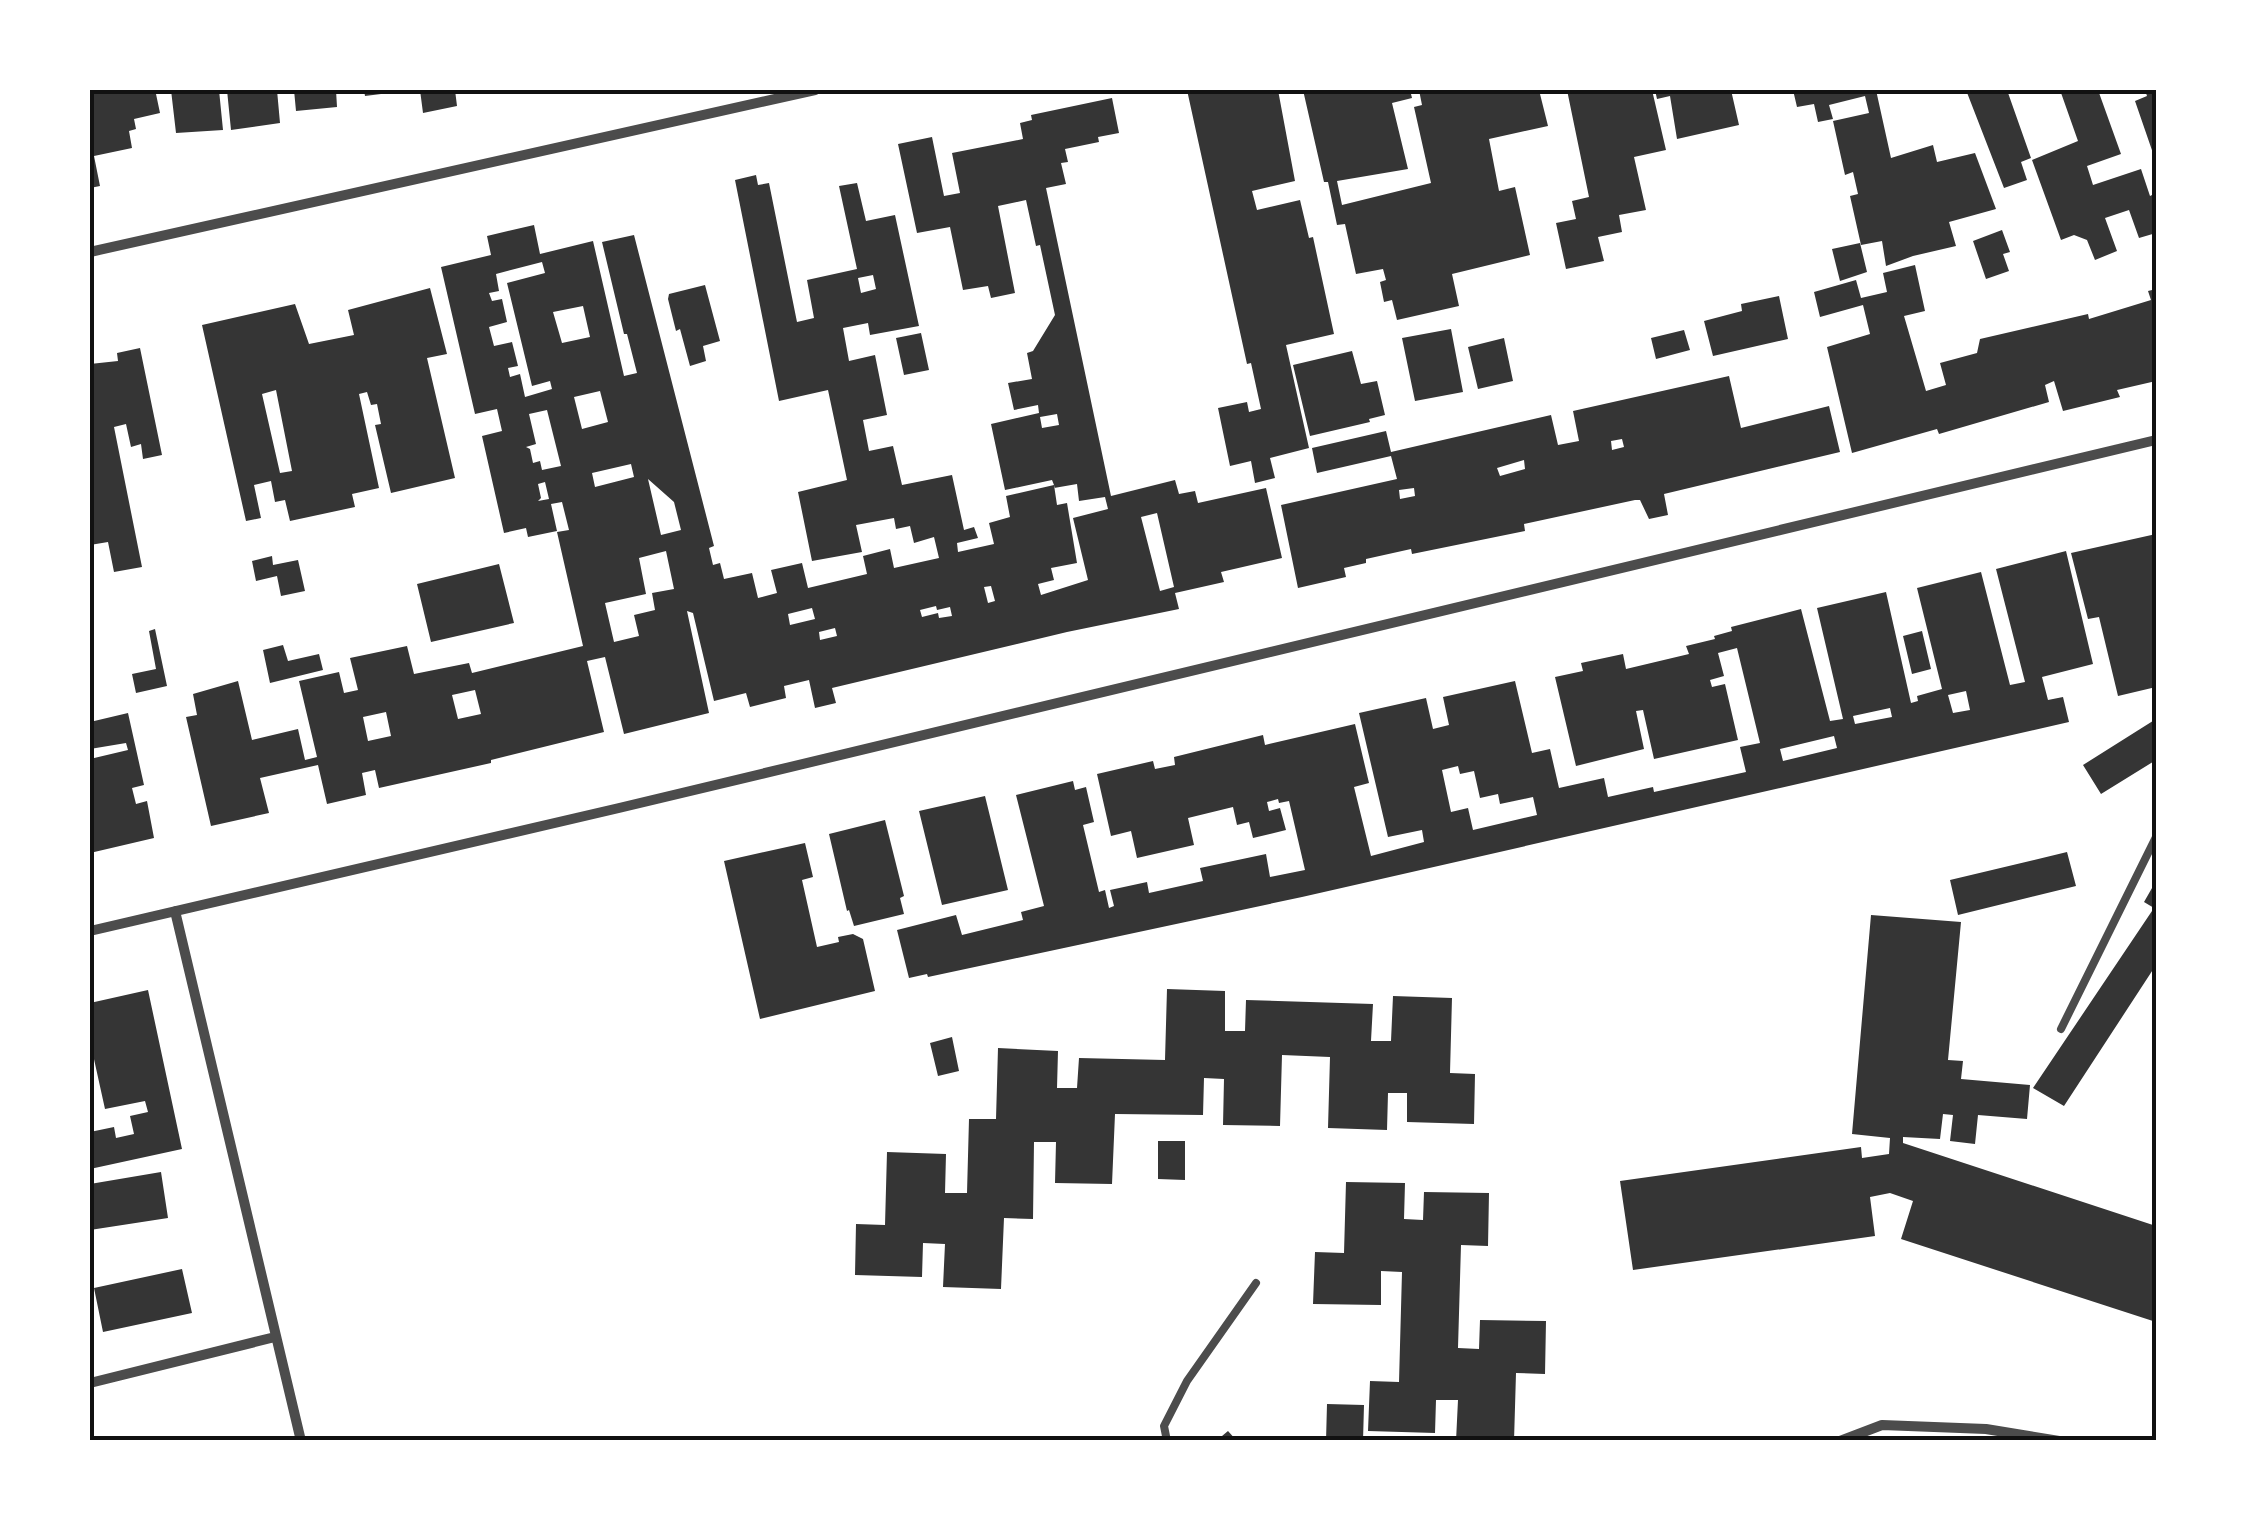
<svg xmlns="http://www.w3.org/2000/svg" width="2246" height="1531" viewBox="0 0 2246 1531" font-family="'Roboto Condensed',sans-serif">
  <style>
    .building { fill: #353535; fill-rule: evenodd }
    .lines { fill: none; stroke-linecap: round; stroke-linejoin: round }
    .service { stroke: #4c4c4c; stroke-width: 8 }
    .minor { stroke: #4c4c4c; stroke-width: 10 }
    .neatline { fill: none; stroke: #111; stroke-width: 4 }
  </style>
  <rect width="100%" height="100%" fill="#fff"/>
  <path class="building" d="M90,90H171V93L156,94L160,113L134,119L136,129L129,131L132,148L94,156L100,186L90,188Z
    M171,90H219L223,130L176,133Z
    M227,90H277L280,123L231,130Z
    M294,90H336L337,107L296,111Z
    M364,90H397V92L365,96Z
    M420,90H455L457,106L423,113Z
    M1187,90H1278L1295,181L1252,191L1257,210L1300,200L1309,238L1313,237L1334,334L1286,345L1309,448L1270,458L1275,478L1255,483L1251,461L1230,466L1218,408L1247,402L1249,412L1261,409L1251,363L1247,364Z
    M1303,90H1410L1412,98L1392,103L1408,169L1337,181L1342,205L1431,183L1414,107L1422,105L1419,90H1539L1548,126L1489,139L1499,191L1515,187L1530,255L1452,274L1459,306L1397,320L1392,300L1384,302L1380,282L1386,280L1383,269L1356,274L1345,224L1337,225L1328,182H1324Z
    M1567,90H1652L1666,150L1634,157L1646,210L1619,215L1622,232L1598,237L1604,261L1566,269L1556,223L1576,219L1572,201L1589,197Z
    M1655,90H1731L1739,125L1677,139L1670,96L1657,99Z
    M1793,90H1876L1891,158L1933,145L1937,162L1975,153L1996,209L1949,222L1956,246L1913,256L1886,266L1882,241L1861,245L1850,196L1858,194L1853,172L1845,175L1833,121L1869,113L1865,96L1829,105L1833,119L1818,122L1814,104L1797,107Z
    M1966,90H2007L2031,158L2021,162L2027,180L2004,188Z
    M2060,90H2098L2121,154L2087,166L2093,185L2141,169L2150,196L2156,193V233L2139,238L2129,210L2105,218L2117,251L2095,260L2087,240L2074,235L2061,240L2032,160L2078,141Z
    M2145,90H2156L2155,159L2135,101L2147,96Z
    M1112,98L1119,133L1098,137L1099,142L1065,149L1068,162L1061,163L1066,184L1046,188L1111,496L1175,480L1179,494L1195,491L1198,503L1266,488L1282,558L1221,572L1224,582L1175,593L1179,609L1067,632L832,688L836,703L815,708L809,680L784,686L786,698L750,707L746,693L714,701L693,613L687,611L709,713L624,734L605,657L587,661L604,732L491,760V763L379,788L375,770L362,773L366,795L327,804L318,765L260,778L269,813L211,826L186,717L197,715L193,694L238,681L252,740L298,729L305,760L317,757L299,681L339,672L344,693L358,690L350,658L407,646L414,674L469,663L472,673L583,646L557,532L569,530L562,502L551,504L557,531L528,537L526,528L504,533L482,436L502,431L497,409L475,414L441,267L491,255L487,236L534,225L540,254L593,241L624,376L637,373L627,334H624L602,242L634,235L714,546L709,548L713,565L720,563L724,579L752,573L758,598L777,593L771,570L802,563L808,588L867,574L863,556L890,549L894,568L939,558L934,537L914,543L910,526L896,529L894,518L856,525L862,552L812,561L798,492L847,480L828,390L779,401L735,180L756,175L758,185L769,183L797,322L814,318L807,280L857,269L839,186L857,183L866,221L895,215L919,326L870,335L868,323L843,328L849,361L875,355L887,415L863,420L869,451L893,446L902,485L952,475L964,530L974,527L978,538L957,543L958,552L994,544L989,523L1010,517L1006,496L1054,485L1052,480L1005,490L991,424L1039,413L1038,405L1014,410L1008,383L1032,379L1027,353L1033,351L1055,315L1040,245L1036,246L1026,200L998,206L1015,293L991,298L988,286L963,290L950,227L917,233L898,144L932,137L944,196L960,193L952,153L1023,139L1020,123L1032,120L1031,115ZM542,262L545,273L507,283L532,386L550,381L552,389L525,397L520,374L510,377L508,368L518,366L512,342L494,346L489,327L507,322L502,299L492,301L489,293L499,291L496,274ZM873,275L876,289L861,293L858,278ZM583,306L590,337L562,343L553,312ZM600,391L608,422L582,429L574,397ZM547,410L561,466L542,470L540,461L533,463L530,449L526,447L536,444L529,414ZM1057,414L1059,425L1042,428L1040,417ZM631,464L634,477L595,487L592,473ZM648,479L674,502L681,530L661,535ZM545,482L549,499L538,501L541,498L538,484ZM1077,484L1079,501L1105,497L1108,509L1073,518L1088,580L1041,595L1038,584L1054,580L1051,568L1077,563L1067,503L1057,505L1054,485V488ZM1157,513L1174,587L1160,591L1141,517ZM666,551L674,589L652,593L655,610L634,615L639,636L614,642L605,603L646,594L639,558ZM991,586L995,601L988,603L984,587ZM936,606L937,610L950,607L952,616L939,618L938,613L922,617L920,610ZM812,608L815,619L790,625L788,614ZM835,628L837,636L820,640L819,632ZM475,690L481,714L458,719L452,695ZM386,712L391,736L368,741L363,717Z
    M2002,230L2010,252L2003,254L2009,271L1986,279L1973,241Z
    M1860,243L1867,272L1840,281L1832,249Z
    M1915,265L1925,311L1904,316L1926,391L1946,385L1940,363L1977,353L1980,339L2088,314L2089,319L2151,300L2148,291L2156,289V340L2152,341L2156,381L2117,390L2120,397L2063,411L2054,381L2045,385L2049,402L1939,434L1937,429L1852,453L1827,347L1870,334L1863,305L1820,317L1814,292L1856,280L1861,298L1887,292L1883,273Z
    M705,285L720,341L703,346L706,361L690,366L680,329L676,331L668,299L669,294Z
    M430,288L447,354L427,358L455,478L391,493L375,425L381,424L377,404L371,405L367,392L359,394L379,488L352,494L355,507L290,521L285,500L275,502L271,481L254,485L261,518L246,521L202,325L295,304L309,344L354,335L348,310ZM276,390L292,471L280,473L262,394Z
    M1779,296L1788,339L1713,356L1704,321L1742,311L1741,304Z
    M1451,329L1463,392L1415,401L1402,338Z
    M1684,330L1690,350L1656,359L1651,338Z
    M921,333L929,370L904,375L896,338Z
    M1504,338L1513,381L1478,389L1468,347Z
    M140,348L162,455L143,459L141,444L131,447L126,424L114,427L142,567L114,572L108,542L90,545V364L118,361L117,353Z
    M1352,351L1361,384L1377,381L1385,415L1369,419L1370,422L1310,436L1293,365Z
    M1729,376L1741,428L1829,406L1840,452L1664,494L1668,515L1649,519L1640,500H1635L1524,524L1525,531L1412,554L1411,549L1366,559V563L1344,568L1346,577L1298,588L1281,505L1397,479L1391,456L1317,473L1312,448L1386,431L1391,452L1551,415L1558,445L1579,441L1573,411ZM1622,439L1624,447L1612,450L1611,441ZM1524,460L1525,469L1500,476L1497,468ZM1414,488L1415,496L1400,499L1399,490Z
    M2156,534V687L2118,696L2099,617L2088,619L2071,553Z
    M2066,551L2093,664L2042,677L2048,700L2063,697L2069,722L1302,897L928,977L927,974L909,978L897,930L956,915L962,935L1023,920L1021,912L1044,906L1016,795L1073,781L1075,790L1086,787L1094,822L1083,825L1099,892L1105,890L1109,908L1114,906L1110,890L1147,882L1149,893L1203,881L1200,868L1266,854L1270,877L1305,870L1289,801L1279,803L1278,799L1267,802L1269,811L1280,808L1286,830L1253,838L1249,822L1237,825L1233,807L1188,818L1194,845L1137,858L1131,831L1111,836L1097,774L1153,761L1155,769L1175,765L1174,757L1263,735L1265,745L1355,724L1369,783L1354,787L1371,856L1424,842L1422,830L1388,837L1359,713L1426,698L1433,729L1449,725L1443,697L1515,681L1532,753L1550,749L1559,788L1604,778L1608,797L1653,787L1654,792L1746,772L1740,747L1760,743L1737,648L1718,653L1724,676L1710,680L1712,687L1725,684L1738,740L1654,759L1643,710L1636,711L1644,749L1576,766L1555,677L1583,671L1581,663L1623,654L1626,669L1689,654L1686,646L1715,639L1714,636L1732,631L1731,627L1801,609L1830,721L1843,719L1817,608L1886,592L1911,703L1918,701L1917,696L1942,689L1917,588L1981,572L2010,685L2025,682L1996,569ZM1966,691L1970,710L1953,713L1948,695ZM1890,708L1892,717L1855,724L1853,716ZM1834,736L1837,748L1783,761L1780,749ZM1458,766L1460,774L1474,771L1480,798L1498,794L1500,804L1533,797L1537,815L1473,830L1468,808L1451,812L1442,770Z
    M272,556L273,565L298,560L305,591L281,596L277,576L256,581L252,561Z
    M499,564L514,623L431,642L417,584Z
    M155,629L167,686L136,693L132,674L156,669L149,631Z
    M1922,631L1931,669L1912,674L1903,636Z
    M283,645L288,661L319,654L323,670L270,683L263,650Z
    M128,713L144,785L132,788L136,804L147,801L154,838L90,853V759L128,750L126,743L90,749V722Z
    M2156,719V760L2101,794L2083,765Z
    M985,796L1008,890L942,905L919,811Z
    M885,820L904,896L900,898L904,914L854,926L849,910L847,911L829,834Z
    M805,843L813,877L802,880L817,947L839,942L838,937L853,934L863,939L875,991L760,1019L724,861Z
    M2067,852L2076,886L1958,915L1950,880Z
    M2156,881V965L2064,1106L2033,1088L2154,908L2144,902Z
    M1871,915L1961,922L1948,1060L1963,1061L1961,1079L2030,1085L2027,1119L1978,1115L1975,1144L1950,1141L1953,1115L1943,1114L1940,1139L1903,1137V1143L2156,1226V1322L1901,1239L1913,1201L1890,1193L1870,1197L1875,1236L1633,1270L1620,1181L1861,1147L1862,1158L1889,1154L1890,1138L1852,1134Z
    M1167,989L1225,991V1031H1245L1246,1000L1373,1004L1371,1041H1391L1393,996L1452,998L1450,1073L1475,1074L1474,1124L1407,1122V1093H1388L1387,1130L1328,1128L1330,1057L1282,1055L1280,1126L1223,1125L1224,1079L1204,1078L1203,1115L1115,1114L1112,1184L1055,1183L1056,1142H1034L1033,1219L1004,1218L1001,1289L943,1287L945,1244L923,1243L922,1277L855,1275L856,1224L885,1225L887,1152L946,1154L945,1193H967L969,1119H996L998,1048L1058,1051L1057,1088H1077L1079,1058L1165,1060Z
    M148,990L182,1149L90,1169V1132L114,1127L116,1138L134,1134L130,1116L148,1112L145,1101L105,1109L90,1041V1003Z
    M952,1037L959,1071L938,1076L930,1043Z
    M1158,1141H1185V1180L1158,1179Z
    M161,1172L168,1218L90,1230V1184Z
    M1346,1182L1405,1183L1404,1219L1423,1220L1424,1192L1489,1193L1488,1246L1461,1245L1458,1348L1479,1349L1480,1320L1546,1321L1545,1374L1516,1373L1514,1441H1456L1458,1400H1436L1435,1433L1368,1431L1370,1381L1399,1382L1402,1272L1381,1271V1305L1313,1304L1315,1252L1344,1253Z
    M182,1269L192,1313L103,1332L94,1288Z
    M1327,1404L1364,1405L1363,1441H1326Z
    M1228,1431L1237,1441H1216Z"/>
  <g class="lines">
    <path class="service" d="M2061,1029L2156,837
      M1167,1441L1164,1426L1187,1381L1256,1283"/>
    <path class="minor" d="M90,252L815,90
      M175,911L301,1441
      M90,931L619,808L2156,440
      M90,1383L275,1337
      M1840,1441L1882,1425L1986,1429L2059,1441"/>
  </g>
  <rect width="2246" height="1531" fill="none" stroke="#ffffff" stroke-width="185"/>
  <rect x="92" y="92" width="2062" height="1346" class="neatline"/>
</svg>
